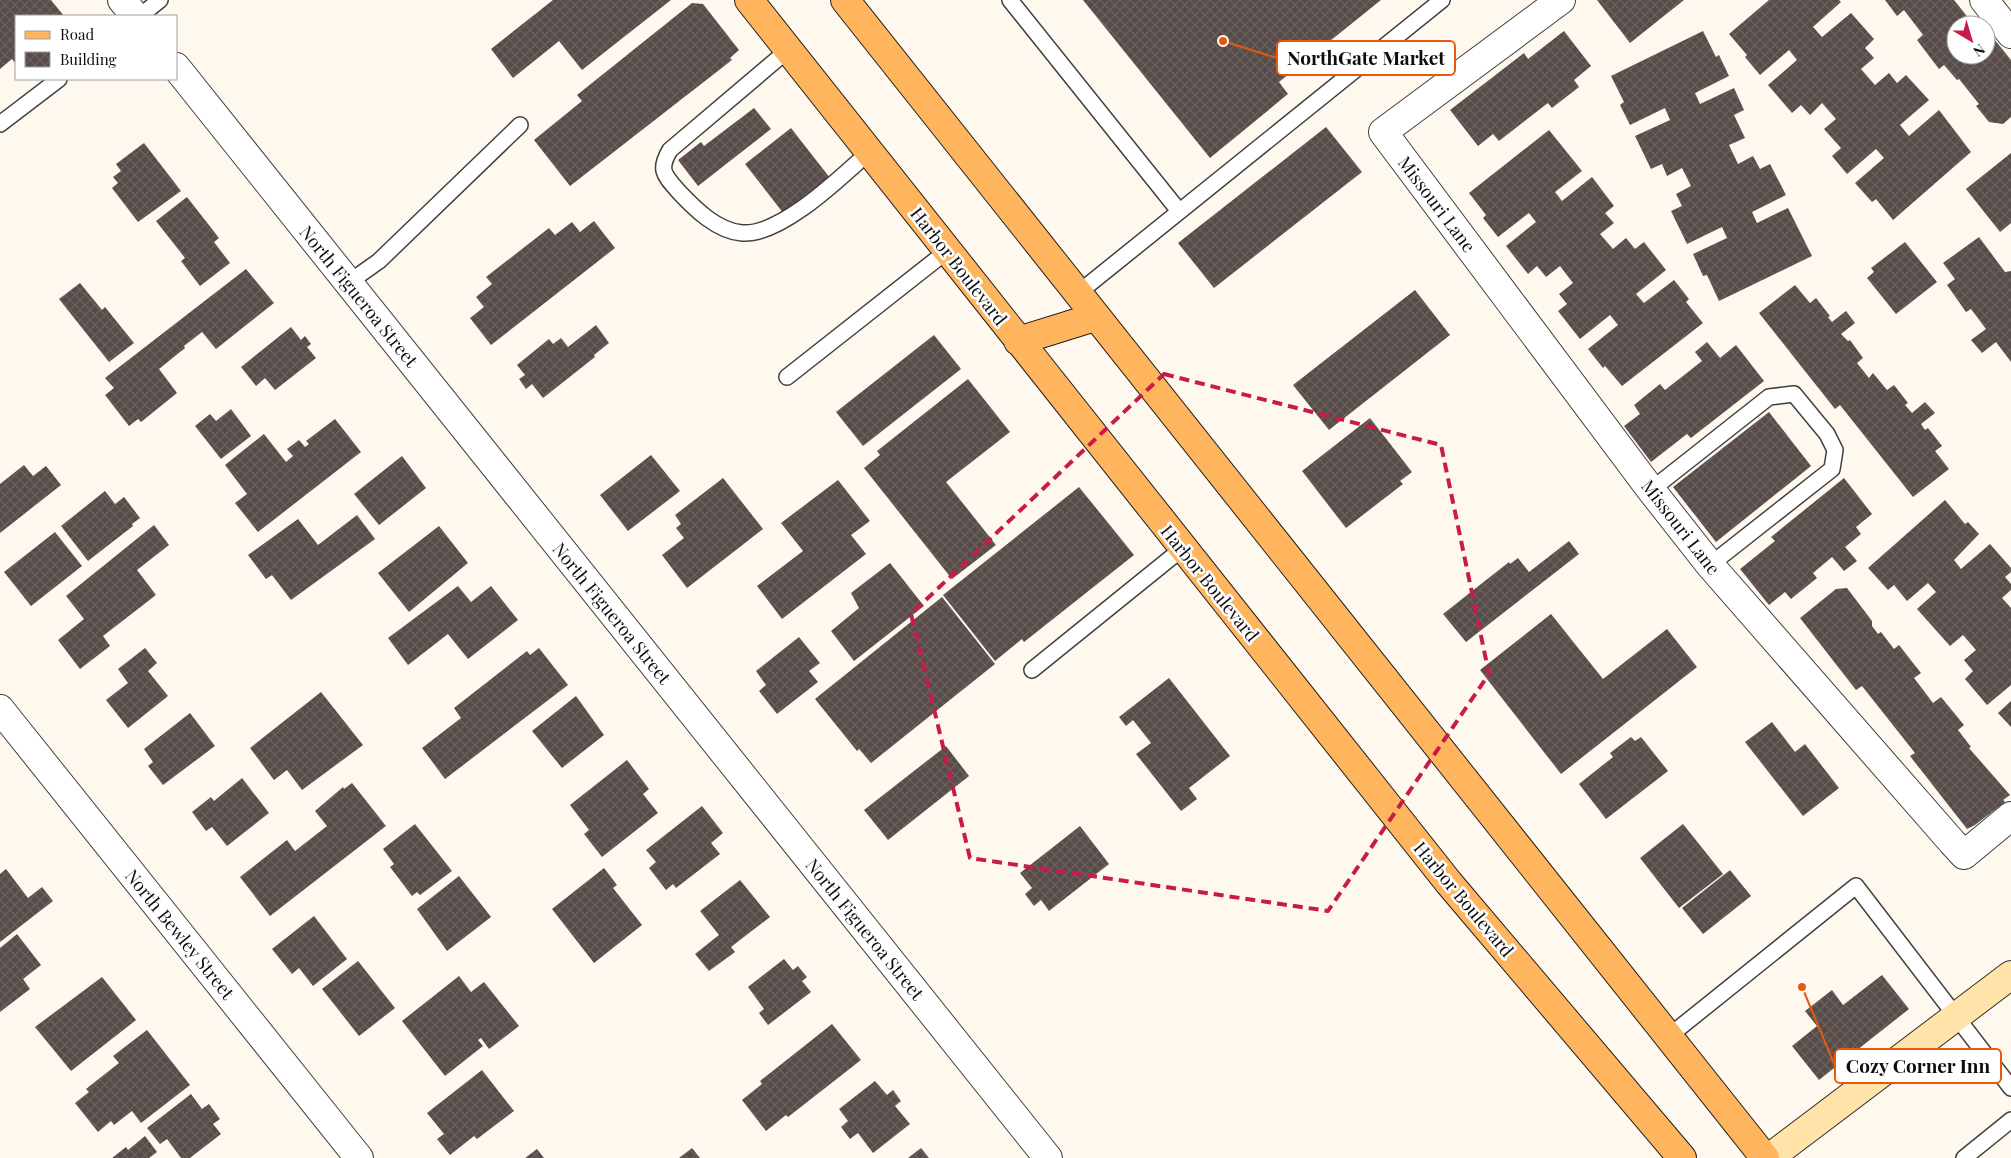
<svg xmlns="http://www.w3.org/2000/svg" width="2011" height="1158" viewBox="0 0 2011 1158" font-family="'Playfair Display',serif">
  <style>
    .building { fill: url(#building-cross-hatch) }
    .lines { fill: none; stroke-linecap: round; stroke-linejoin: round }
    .lane-casing { stroke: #414141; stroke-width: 18 }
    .street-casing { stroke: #414141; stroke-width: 30 }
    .secondary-casing { stroke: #303030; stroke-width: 30 }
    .primary-casing { stroke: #1f1f1f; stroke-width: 30 }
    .lane { stroke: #fff; stroke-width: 15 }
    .street { stroke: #fff; stroke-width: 28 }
    .secondary { stroke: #ffe3a9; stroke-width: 28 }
    .primary { stroke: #ffb55e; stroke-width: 28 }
    .marked { fill: none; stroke: #c71c49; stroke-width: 4; stroke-dasharray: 10 6; stroke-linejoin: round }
    .labels { text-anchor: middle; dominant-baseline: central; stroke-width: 5; stroke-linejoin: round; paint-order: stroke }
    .street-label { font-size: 18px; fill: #0e0e0e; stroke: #fff }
    .leader { fill: none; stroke: #e8590c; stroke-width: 2 }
    .callout-dot { fill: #e8590c; stroke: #fff; stroke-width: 2 }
    .callout { fill: #fff; stroke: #e8590c; stroke-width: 2 }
    .callout-label { font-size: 19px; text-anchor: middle; font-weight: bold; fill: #0e0e0e }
  </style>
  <defs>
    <pattern id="building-cross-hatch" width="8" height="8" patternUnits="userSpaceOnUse" patternTransform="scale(1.25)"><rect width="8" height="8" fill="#574c49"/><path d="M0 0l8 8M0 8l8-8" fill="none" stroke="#6a615f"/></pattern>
  </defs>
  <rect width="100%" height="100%" fill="#fff8ee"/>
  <path class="building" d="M0,0H51L64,16H16V64L12,59L0,69Z
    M553,0H671L582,70L559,41L513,78L491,49Z
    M1083,0H1381L1279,82L1288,94L1210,158Z
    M1597,0H1684L1630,43Z
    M1769,0H1839L1841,2L1813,27L1822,37L1851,13L1874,39L1865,48L1874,58L1861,69L1875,85L1889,73L1897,83L1906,75L1929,100L1900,125L1909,136L1939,110L1971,152L1893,220L1876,199L1872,202L1855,183L1884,158L1876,149L1847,174L1832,156L1841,148L1824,129L1836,119L1822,103L1810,115L1801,105L1792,113L1768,85L1797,60L1789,50L1760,75L1745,57L1747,55L1729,34Z
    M1885,0H1954L1974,25H1956V55H1986V29L2011,60V117L2003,124L1989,122L1976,106L1979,104L1959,79L1957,80L1944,65L1939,69L1917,40L1923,35L1904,10L1897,16Z
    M692,3L703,4L739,50L730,58L732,60L570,186L534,140L582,101L577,95Z
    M1564,31L1591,66L1574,80L1579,87L1552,108L1548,103L1499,141L1493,134L1478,146L1450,110L1524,53L1528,59Z
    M1703,31L1716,57L1719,55L1729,76L1695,93L1700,104L1734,88L1744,110L1734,115L1745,138L1729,145L1738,164L1753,156L1760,169L1770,164L1786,195L1752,212L1757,223L1788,208L1812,256L1719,301L1707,275L1703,276L1693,254L1727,238L1722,227L1687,244L1671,211L1682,206L1676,194L1691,186L1682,168L1667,176L1662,164L1651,169L1635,136L1670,120L1665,108L1630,125L1620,105L1624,102L1611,76Z
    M754,108L771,129L698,186L678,160L701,142L704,146Z
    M1326,127L1362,172L1214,288L1178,243Z
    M791,128L830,178L784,214L745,164Z
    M1549,130L1582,171L1555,192L1562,201L1592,177L1614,206L1605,213L1614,223L1600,234L1613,249L1626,238L1635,249L1644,242L1666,270L1636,294L1644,303L1674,280L1689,299L1686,302L1703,323L1622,386L1605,366L1603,368L1588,349L1618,325L1610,315L1580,339L1558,311L1567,304L1559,294L1573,283L1560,266L1546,277L1537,266L1528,274L1506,246L1536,222L1529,213L1498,237L1483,218L1486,215L1469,193Z
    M144,143L181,191L138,222L112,188L118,183L113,177L121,171L116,164Z
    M2011,153V223L2000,232L1966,189Z
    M187,197L219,238L214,242L230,263L200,286L181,261L185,258L156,221Z
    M594,221L615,248L491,345L470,318L484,307L476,297L492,284L486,277L549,228L555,235L572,222L580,232Z
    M1979,237L2005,272L2011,271V362L1996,342L1982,353L1971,340L1986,329L1971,309L1966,312L1947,285L1955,279L1943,263Z
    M1905,242L1937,282L1896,314L1867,278L1874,272L1871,268Z
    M246,269L274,303L216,349L202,332L184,346L185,348L159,369L177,393L141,422L138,419L129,426L105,395L114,388L105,378Z
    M80,283L102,310L105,307L134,343L109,362L59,299Z
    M1795,285L1810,303L1816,298L1830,316L1828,317L1832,322L1846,311L1855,323L1841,334L1848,341L1850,340L1863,358L1857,363L1869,378L1873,373L1887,390L1894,385L1908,403L1905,405L1912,413L1925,402L1935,413L1921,424L1925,430L1928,428L1942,446L1935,451L1949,469L1913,497L1840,405L1835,409L1759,313Z
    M1415,290L1450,335L1329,430L1293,385Z
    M596,325L609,343L594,355L595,357L543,398L532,384L526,389L519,379L525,375L517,365L549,339L553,344L561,338L568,347Z
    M291,327L301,340L305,336L311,344L307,347L316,358L275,390L265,378L256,386L241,367Z
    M934,335L961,369L863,446L836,412Z
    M1707,342L1720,358L1736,345L1764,381L1691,438L1687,434L1651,462L1624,426L1640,414L1634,405L1660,384L1665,390L1702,361L1695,352Z
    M968,379L1010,432L946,482L996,545L952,579L864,468L880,455L877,451Z
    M231,409L251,436L221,459L195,426L210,414L216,421Z
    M1769,412L1811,466L1716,542L1673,487Z
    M1370,418L1412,472L1400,481L1403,484L1346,528L1302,471Z
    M335,419L361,452L258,532L235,503L247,494L225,465L264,434L286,462L293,456L287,449L299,440L305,447L309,444L306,441Z
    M651,455L680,491L628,531L600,495Z
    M402,456L426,488L379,525L354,494Z
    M24,465L33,476L46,466L61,485L0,533V484Z
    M723,478L763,529L687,588L662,555L684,538L676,528L681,524L675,515Z
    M1844,478L1872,514L1856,527L1861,534L1845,547L1857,561L1844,571L1832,557L1813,573L1817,578L1791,599L1785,592L1769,605L1740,569L1775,541L1771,537Z
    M838,480L870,521L851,535L866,554L782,619L757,586L803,551L781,523Z
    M1079,487L1134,555L1024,642L1022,639L995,661L943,595Z
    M105,491L115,504L124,497L140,518L132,524L133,526L88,561L61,526Z
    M1945,500L1965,524L1968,522L1979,534L1954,560L1961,569L1990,544L2011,568V572L2005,577L2011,584V590L2002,598L2011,608V685L1987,705L1965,679L1973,671L1964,660L1976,650L1963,635L1950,646L1917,609L1936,592L1928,583L1907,601L1894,585L1888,590L1868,568Z
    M357,515L375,539L291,600L272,575L266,579L248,555L298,519L318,545Z
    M154,525L169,545L137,570L156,595L103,636L110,646L80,669L58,640L84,619L66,596Z
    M439,526L468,563L409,612L378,573Z
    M55,532L82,566L31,606L4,572Z
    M1569,541L1579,554L1466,642L1443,614L1509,562L1510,564L1518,558L1529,572Z
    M890,563L924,606L854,661L831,631L859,608L851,593Z
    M458,586L471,602L491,586L518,620L468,659L448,634L408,665L388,638Z
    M1847,588L1872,621V626L1878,634L1881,632L1894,649L1899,645L1921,673L1914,678L1933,703L1941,697L1964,725L1958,730L1971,747L1969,748L2010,795L2003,800L2005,802L1975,825L1967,829L1910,756L1915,753L1862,686L1856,690L1800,618L1836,589Z
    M942,597L995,664L871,763L859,749L857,751L815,699Z
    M1551,614L1603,679L1667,629L1697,667L1561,774L1480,670Z
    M799,637L820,663L809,671L818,682L777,714L759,691L766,685L756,671Z
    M145,648L157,663L148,671L168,696L128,728L106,700L128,683L118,669Z
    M539,648L568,685L445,779L422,748L461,718L454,708L527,651L530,655Z
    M1169,678L1230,756L1189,788L1197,799L1181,811L1136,754L1151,743L1133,720L1126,726L1119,717Z
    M321,692L363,745L302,790L287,770L274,780L250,748Z
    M576,696L604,735L562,768L532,731Z
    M2011,701V727L1998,713Z
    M190,713L215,746L163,785L148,766L153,762L144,749Z
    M1772,722L1795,752L1805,744L1839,788L1803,816L1745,742Z
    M1631,737L1635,741L1641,737L1668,771L1606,819L1579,784L1613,757L1610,753Z
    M946,746L969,776L888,840L864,810Z
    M627,760L649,789L643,794L658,813L602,857L584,834L589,830L570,805Z
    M242,778L269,813L227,846L212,827L206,831L192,812L211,797L214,801Z
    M352,783L386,826L270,916L240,877L287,840L295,851L327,826L315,811L343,787L344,789Z
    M702,806L723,833L711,843L720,854L676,888L673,884L666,890L649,868L656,862L646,850Z
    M415,824L452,871L420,895L417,892L412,896L390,867L394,864L383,849Z
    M1683,824L1723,874L1679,908L1640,858Z
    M1080,826L1109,864L1049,911L1041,900L1034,906L1025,894L1032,888L1020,873Z
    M604,868L617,885L613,888L642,925L594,963L552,909Z
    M6,869L28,898L42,887L53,901L0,942V874Z
    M1730,870L1751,896L1703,934L1682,908Z
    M459,876L491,917L447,951L417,909Z
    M740,880L770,917L731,947L735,952L709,971L695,954L719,935L700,911Z
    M314,916L347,959L313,986L299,968L292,974L272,949Z
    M17,934L41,965L23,979L30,989L0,1012V948Z
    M784,959L793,970L798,966L807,977L802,981L811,992L768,1025L759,1013L764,1009L748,987Z
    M358,961L395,1008L359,1036L322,989Z
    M1882,975L1909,1009L1819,1080L1792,1046L1817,1026L1805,1011L1832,990L1843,1005Z
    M459,976L471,992L484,982L519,1026L489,1049L481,1038L478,1040L483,1046L445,1076L402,1021Z
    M102,977L136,1020L71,1071L35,1027Z
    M832,1024L861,1060L788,1117L786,1115L766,1131L742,1100L762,1084L760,1081Z
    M147,1030L190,1085L141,1123L132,1111L114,1125L111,1121L98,1132L75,1103L89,1092L86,1089L119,1063L113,1056Z
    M482,1070L514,1111L477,1139L474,1136L450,1155L437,1139L444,1134L427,1113Z
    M875,1081L887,1095L893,1090L901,1101L895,1106L910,1124L873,1153L858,1133L850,1139L841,1127L848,1121L839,1109Z
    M191,1094L202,1109L209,1104L220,1119L213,1124L221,1134L190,1158H181L167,1139L160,1144L147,1128Z
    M145,1136L157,1152L149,1158H112L126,1147L128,1150Z
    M692,1148L700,1158H679Z
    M921,1148L929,1158H908Z
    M537,1149L544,1158H525Z"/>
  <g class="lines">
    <defs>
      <path id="lane" d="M1010,0L1179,211
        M140,16L160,0
        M788,50L670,150C658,170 664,175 679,192C695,209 717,231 742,233C781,236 841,177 869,152
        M0,124L59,79
        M348,283L379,261L520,125
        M1077,294L1442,0
        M787,377L947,251
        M1651,490L1769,397L1794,394L1827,434L1835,450L1832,469L1710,565
        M1032,670L1183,548
        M1668,1037L1856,886L2011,1088
        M1964,1158L2011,1120"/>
      <path id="street" d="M122,0L135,16
        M1561,0L1383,132L1651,490L1710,565L1952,842L1964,855L2011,816
        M1984,0L2011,34
        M176,67L1048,1158
        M0,709L359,1158"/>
      <path id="secondary" d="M1769,1158L2011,975"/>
      <path id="primary" d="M749,0L1449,883L1682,1158
        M845,0L1765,1158
        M1018,341L1095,317"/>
    </defs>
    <use href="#lane" class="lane-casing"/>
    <use href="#street" class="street-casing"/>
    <use href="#secondary" class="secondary-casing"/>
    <use href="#primary" class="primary-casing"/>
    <use href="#lane" class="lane"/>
    <use href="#street" class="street"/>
    <use href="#secondary" class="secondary"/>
    <use href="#primary" class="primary"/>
  </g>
  <path class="marked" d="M1164,374L1441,445L1489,674L1328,911L970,858L911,614Z"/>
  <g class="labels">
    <g class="street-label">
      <text transform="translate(1437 204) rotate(53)">Missouri Lane</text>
      <text transform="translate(959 266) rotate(52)">Harbor Boulevard</text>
      <text transform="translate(359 296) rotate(51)">North Figueroa Street</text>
      <text transform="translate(1681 527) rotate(52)">Missouri Lane</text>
      <text transform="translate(1210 583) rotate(51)">Harbor Boulevard</text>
      <text transform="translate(612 613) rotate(51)">North Figueroa Street</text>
      <text transform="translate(1464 899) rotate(50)">Harbor Boulevard</text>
      <text transform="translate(865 929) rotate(51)">North Figueroa Street</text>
      <text transform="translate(180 934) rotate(51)">North Bewley Street</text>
    </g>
  </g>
  <path class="leader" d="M1223 41L1277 58M1802 987L1835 1066"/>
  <g class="callout-dot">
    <circle cx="1223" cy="41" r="5"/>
    <circle cx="1802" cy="987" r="5"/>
  </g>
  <g class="callout">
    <rect x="1277" y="41" width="178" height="34" rx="5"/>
    <rect x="1835" y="1049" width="166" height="34" rx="5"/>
  </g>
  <g class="callout-label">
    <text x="1366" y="65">NorthGate Market</text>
    <text x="1918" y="1073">Cozy Corner Inn</text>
  </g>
  <rect x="15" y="15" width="162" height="65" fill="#ffffff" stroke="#9f9f9f"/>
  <rect x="25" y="31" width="25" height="8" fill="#ffb55e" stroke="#9f9f9f"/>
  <text x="60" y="40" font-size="15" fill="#0e0e0e">Road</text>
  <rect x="25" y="52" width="25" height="15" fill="url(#building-cross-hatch)" stroke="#9f9f9f"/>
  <text x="60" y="65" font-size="15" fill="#0e0e0e">Building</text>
  <g transform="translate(1971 40) rotate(142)"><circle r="24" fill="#ffffff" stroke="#9f9f9f"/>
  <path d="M0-4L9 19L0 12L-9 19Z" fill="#c71c49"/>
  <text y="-8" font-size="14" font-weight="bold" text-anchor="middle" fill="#0e0e0e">N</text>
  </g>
</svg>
